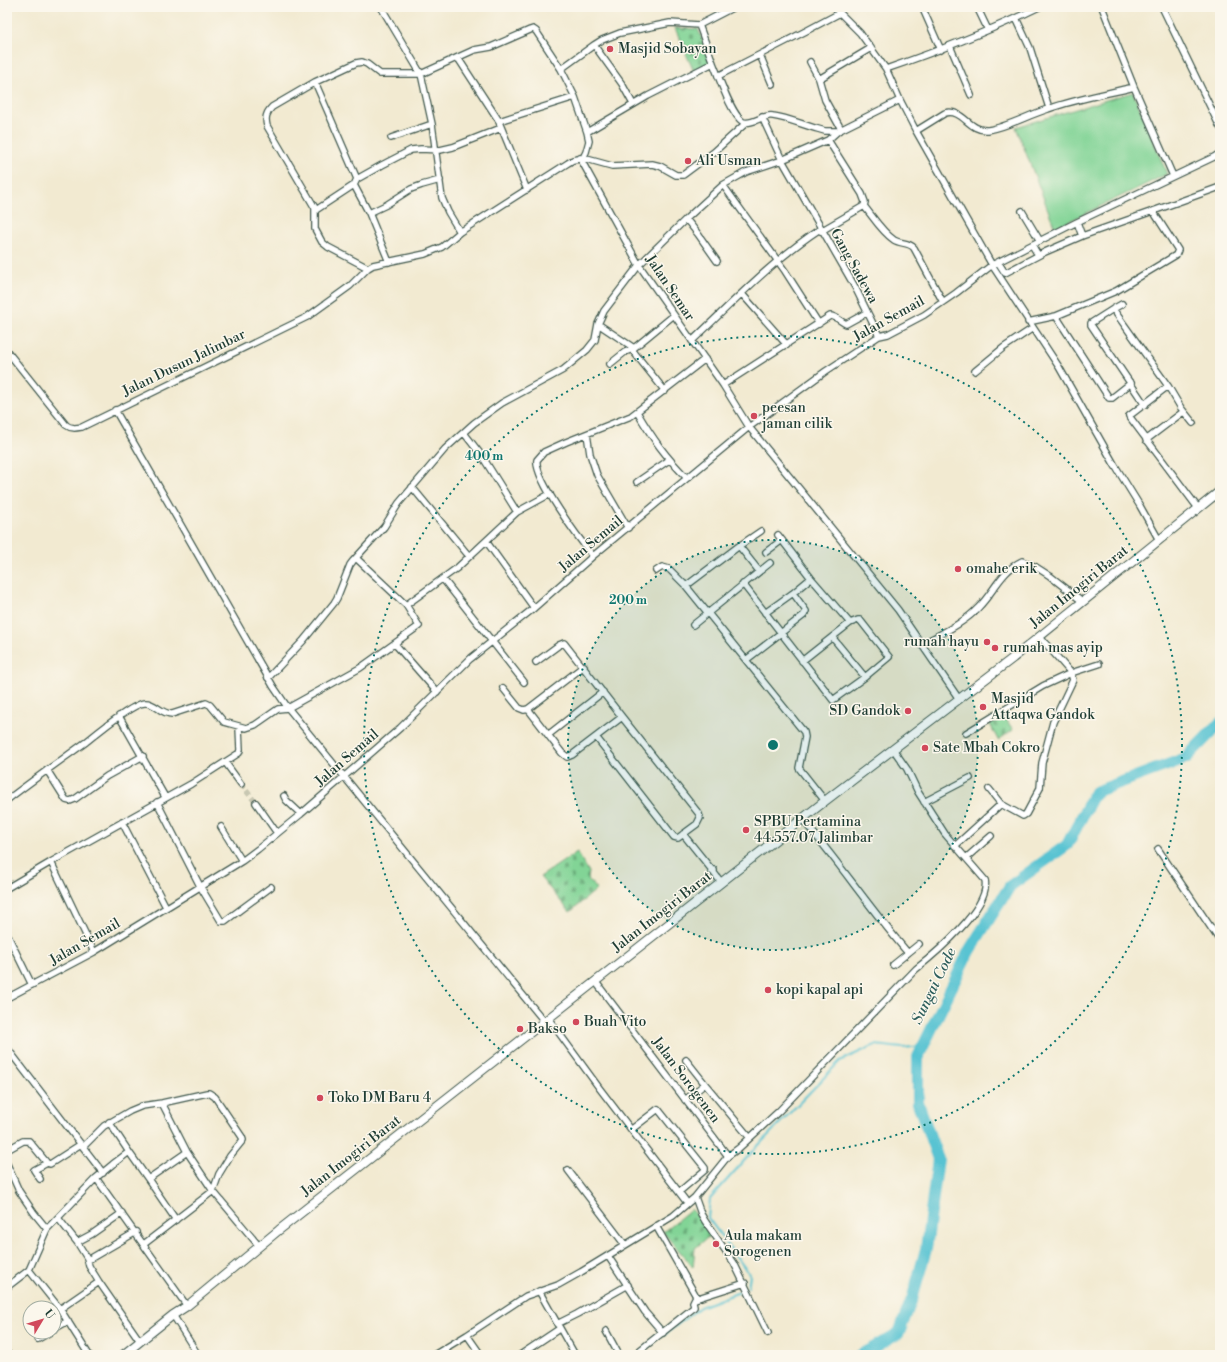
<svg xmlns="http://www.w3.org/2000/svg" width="1227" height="1362" viewBox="0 0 1227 1362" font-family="'Libre Bodoni',serif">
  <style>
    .cemetery { fill: url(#cemetery-stones); stroke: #508865 }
    .green { fill: #82d496; stroke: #508865 }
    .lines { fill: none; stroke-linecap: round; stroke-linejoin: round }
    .stream { stroke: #58c3d2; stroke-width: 2 }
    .river { stroke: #58c3d2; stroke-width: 12 }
    .street-tunnel { stroke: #c8c7b2; stroke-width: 5.5; stroke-dasharray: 5.5 3; stroke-linecap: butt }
    .street-casing { stroke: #3f574c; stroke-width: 8 }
    .secondary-casing { stroke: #3f574c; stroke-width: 10 }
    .street { stroke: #fff; stroke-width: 5.5 }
    .secondary { stroke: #fff; stroke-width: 8 }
    .ring { fill: none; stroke: #0f766e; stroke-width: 2; stroke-dasharray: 2 4 }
    .poi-dot { fill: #d1495b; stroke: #fbf7ec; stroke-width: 1.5 }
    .labels { text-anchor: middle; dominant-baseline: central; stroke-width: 3; stroke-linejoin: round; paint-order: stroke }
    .poi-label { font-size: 14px; fill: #1f3d34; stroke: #fbf7ec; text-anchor: start }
    .street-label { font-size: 14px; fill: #1f3d34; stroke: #fbf7ec }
    .water-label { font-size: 15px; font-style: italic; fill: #2d5e5c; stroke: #fbf7ec }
    .centre { fill: #0f766e; stroke: #fbf7ec; stroke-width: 2 }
    .ring-label { font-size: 12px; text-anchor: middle; font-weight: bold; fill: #0f766e; stroke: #fbf7ec; stroke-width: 3; stroke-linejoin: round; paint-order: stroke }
  </style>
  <defs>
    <pattern id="cemetery-stones" width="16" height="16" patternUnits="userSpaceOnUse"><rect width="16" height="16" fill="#82d496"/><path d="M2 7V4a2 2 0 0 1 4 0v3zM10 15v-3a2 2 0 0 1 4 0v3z" fill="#6aad7b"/></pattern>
  </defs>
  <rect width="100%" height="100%" fill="#fbf7ec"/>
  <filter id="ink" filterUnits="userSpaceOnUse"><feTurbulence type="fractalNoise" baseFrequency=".025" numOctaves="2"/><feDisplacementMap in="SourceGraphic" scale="8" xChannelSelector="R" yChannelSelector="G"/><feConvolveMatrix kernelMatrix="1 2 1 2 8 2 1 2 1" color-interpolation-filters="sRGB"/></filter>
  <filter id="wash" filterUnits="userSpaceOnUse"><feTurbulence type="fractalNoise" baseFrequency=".012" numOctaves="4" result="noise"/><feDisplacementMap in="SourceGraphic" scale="16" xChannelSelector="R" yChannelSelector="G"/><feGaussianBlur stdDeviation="0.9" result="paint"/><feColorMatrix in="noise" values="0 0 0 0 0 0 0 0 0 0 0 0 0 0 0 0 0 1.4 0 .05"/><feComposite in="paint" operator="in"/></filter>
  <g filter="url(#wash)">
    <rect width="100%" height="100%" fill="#f2ead1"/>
    <path class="cemetery" d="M675,28L698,29L711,62L694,72Z
      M1004,716L1013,730L998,740L990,724Z
      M577,852L589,872L588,879L597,889L570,912L540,877Z
      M691,1209L703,1221L712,1234L695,1248L693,1267L663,1232Z"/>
    <path class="green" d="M1133,92L1167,174L1055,228L1016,127Z"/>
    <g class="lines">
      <path class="stream" d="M748,1287L750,1275L708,1218L710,1199L752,1152L840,1061L875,1045L902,1048L923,1046
        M664,1335L700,1307L745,1290"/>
      <path class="river" d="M861,1355L899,1333L913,1296L926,1249L938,1159L918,1103V1057L969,951L1010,886L1067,845L1095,792L1186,758L1220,723"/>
    </g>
  </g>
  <g filter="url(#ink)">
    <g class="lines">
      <path class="street-tunnel" d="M241,784L256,803"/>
      <defs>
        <path id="street" d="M381,7L421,74L432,124L442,198L448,212L460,232
          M834,7L860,33L886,69L900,100L916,131L992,265L1059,367L1114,464L1140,506L1159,540
          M922,7L941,50
          M977,7L988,30
          M1102,7L1134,87L1173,176
          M1162,7L1220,127
          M1016,18L1030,48L1049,108
          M699,25L713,63
          M594,45L622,84L633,104
          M950,46L971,95
          M760,55L772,84
          M458,58L499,121
          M810,62L819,79
          M561,69L594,45L602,40L620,33L670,23L699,25L734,7
          M886,69C938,51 990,31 1039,7
          M718,76L806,31L840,13
          M315,82L357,179
          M762,117L782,160L855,287L879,336
          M841,129L825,100L819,79L871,48
          M916,131L945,113C963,108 969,132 988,130C1008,127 1028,115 1048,109C1076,99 1106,94 1134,87
          M587,132L648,96L713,63C719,77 731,114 743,122C754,125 762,114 773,116C788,118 803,125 818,129L825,131H838
          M391,138L432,124
          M580,158L639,265L723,385L749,427L898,610L959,699
          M583,158L612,166L652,164L660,166L676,175H683L714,152L746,123
          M354,185L369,213L389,262
          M723,185L785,271L819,324
          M527,190L499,122L502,120L575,97
          M864,206C873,217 882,232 894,240C900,244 909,242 914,248L943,302
          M316,210L354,185L357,179L382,165L411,150L421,149L440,150L453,147L501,128
          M1022,211L1040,241
          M369,213L386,205L411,189L422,185L440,180
          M686,219L698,234L717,261
          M1077,222L1082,236
          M821,231L864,206L865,202L862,194L828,140
          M1032,245L1038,255
          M998,262L1005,273L1045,252L1082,236L1153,211
          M742,294L787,345
          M1122,304L1113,309L1168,386L1181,408L1193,423
          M1113,309L1091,323V325L1145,405
          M1056,316L1109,398H1112L1131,383
          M1028,322L1056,316L1116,291L1176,255L1178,250L1153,211L1220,187
          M598,324L634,348
          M692,341C733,302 773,260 820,229
          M7,351L66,425C71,429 76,428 82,427L307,317L350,286L368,268L373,265L425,254L442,247L460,232L568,163L573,160L583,158L586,152L589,141L587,132L575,97L561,69L536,31L533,29L530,30L491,47L474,50L421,74H380L367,64L362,62L356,63L315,82L272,107C266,113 265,118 267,126L315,208V229L322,242L328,247L368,268
          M610,364L625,352L633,349
          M975,371L1003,348L1033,328
          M723,385L830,316C836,316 840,321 846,324L866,313
          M1168,386L1129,416L1198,508
          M665,391L633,351L634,348L674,315
          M115,410L273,686L288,708L544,1021
          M637,412C653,439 665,456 687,478
          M464,433L482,456L517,512
          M587,434L590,454L597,475L628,528
          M1146,440L1183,412
          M637,482L669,460
          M412,487L469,556
          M486,541L534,608
          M739,546L759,571
          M766,552L782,540
          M593,556C580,540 534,479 537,460L544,452L566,442L631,416L705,359
          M356,558L406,605
          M656,571L662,567L669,569L686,586L804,732L805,737L799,768L825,801
          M443,579L524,682
          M743,584L833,700L865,677L889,657L860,620H858L850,623L811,578L778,535
          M686,586L739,546L761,531
          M793,593L811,578
          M693,625L770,563
          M832,637L865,677
          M395,644L437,692
          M921,645C940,634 963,624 978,608C994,592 1001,571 1022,561L1036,567L1050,576L1082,601
          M746,660L804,615L806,611L793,593L765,613
          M802,661L850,623
          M536,662L559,645L564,643L622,717
          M584,666L528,709L562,753L567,757L572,755L622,717L699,814L700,818L697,824L678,838L674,837L596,737
          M268,678L303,641L334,603L337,598L350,565L353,561L384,527L399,503L445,449L474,423L502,403L563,370L587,350L595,340L598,324L604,311L639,265L686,219L723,185L746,172L782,160L828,140L838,131L900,100
          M503,688L519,708L524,710L528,709
          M119,716L165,797
          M966,733L1043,686L1071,673L1099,664
          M548,735L603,692
          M225,762L241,784
          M47,770L66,800L70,801L75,799L107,776L143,756
          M989,789L1001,804L1023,816L1026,814L1040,788L1042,763L1053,722L1073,680L1071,673L1039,636
          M284,796L286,800L301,814
          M7,800C33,780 60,761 86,742C97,733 133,703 145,703C155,702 160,714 172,714L206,703L210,705L224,722L246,728L255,725L278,709L288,708L360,668L419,626L406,605L457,568L517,512L550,494
          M157,802L200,886L221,921H225L271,887
          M924,802L970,778
          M256,803L277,833
          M802,819C839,862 871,910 908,953
          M122,822L166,907
          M221,827L242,861
          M683,834L712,870
          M955,846L1001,804
          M1158,849L1220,941
          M966,858L991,836
          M51,862L94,952
          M711,871L714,870V873L721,882
          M7,888L51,862L191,784L239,753L240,750L239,727
          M7,934L32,985
          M893,965L919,944
          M595,981L728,1156
          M7,998L94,952L242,861L258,849L301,814L400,728L470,659L534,608L593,556L749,427L826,371L879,336L888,334L924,315L956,293L992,265L1077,222L1214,157L1220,153
          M548,1018L600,1089L685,1200
          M7,1048L103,1173
          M705,1084L750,1138
          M685,1100L705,1084L686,1060
          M162,1103L187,1152L213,1191L259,1246
          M109,1122L129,1152
          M632,1129L658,1109L705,1168V1170L679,1192
          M83,1147L104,1126L130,1111L142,1106L162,1103L207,1093H209L215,1097L242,1137L243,1140L230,1156L219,1174L213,1191L144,1244
          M7,1150L23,1141H29L47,1163L50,1164L81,1144
          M7,1164L19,1191L34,1213L47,1229
          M568,1170L625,1245
          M96,1178L187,1306
          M40,1179L34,1170L47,1163
          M148,1179L176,1220
          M695,1197L701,1214L705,1221L734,1263L768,1333
          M58,1218L77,1242L87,1258L89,1266L99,1282L140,1341
          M77,1242L92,1234L122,1213
          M608,1256L645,1312L663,1333
          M88,1260L136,1232
          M29,1270L60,1309L89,1355
          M7,1287L29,1270L47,1229L96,1178L113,1164L129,1152L148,1179L187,1152
          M539,1291L575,1355
          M695,1299L745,1283
          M60,1309L99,1282
          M173,1315L198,1355
          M557,1324L577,1314L628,1285
          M54,1329L68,1321
          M606,1331L619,1355
          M467,1335L481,1355
          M38,1339L50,1332
          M445,1348L449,1355
          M7,1353L9,1355
          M434,1355L467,1335L526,1296L558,1285L581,1272L673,1216L695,1197L728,1156L739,1148L779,1111L916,969C935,954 991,907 985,880L945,834L918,792L907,769L893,749
          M520,1355L559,1329
          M634,1355L692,1309L694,1307L693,1302L696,1296L656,1226"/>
        <path id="secondary" d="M123,1355L173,1315L187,1306L279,1230L825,801L1013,658L1220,491"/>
      </defs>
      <use href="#street" class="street-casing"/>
      <use href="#secondary" class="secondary-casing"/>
      <use href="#street" class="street"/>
      <use href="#secondary" class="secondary"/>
    </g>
  </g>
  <circle cx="773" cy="745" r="205" fill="#0f766e" fill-opacity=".12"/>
  <g class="ring">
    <circle cx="773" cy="745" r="205"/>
    <circle cx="773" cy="745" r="409"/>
  </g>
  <g class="poi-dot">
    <circle cx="610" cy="49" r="4"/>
    <circle cx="688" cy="161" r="4"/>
    <circle cx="754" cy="416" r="4"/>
    <circle cx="958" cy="569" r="4"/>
    <circle cx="987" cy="642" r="4"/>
    <circle cx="995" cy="648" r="4"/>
    <circle cx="983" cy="707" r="4"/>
    <circle cx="908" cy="711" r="4"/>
    <circle cx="925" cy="748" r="4"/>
    <circle cx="746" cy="830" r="4"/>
    <circle cx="768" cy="990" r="4"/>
    <circle cx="576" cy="1022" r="4"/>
    <circle cx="520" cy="1029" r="4"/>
    <circle cx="320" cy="1098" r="4"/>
    <circle cx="716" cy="1244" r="4"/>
  </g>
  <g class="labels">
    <g class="poi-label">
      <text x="618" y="49">Masjid Sobayan</text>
      <text x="696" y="161">Ali Usman</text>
      <text x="762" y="408">peesan<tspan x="762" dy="16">jaman cilik</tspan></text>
      <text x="966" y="569">omahe erik</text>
      <text x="979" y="642" text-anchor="end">rumah hayu</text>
      <text x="1003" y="648">rumah mas ayip</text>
      <text x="991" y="699">Masjid<tspan x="991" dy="16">Attaqwa Gandok</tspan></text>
      <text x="900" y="711" text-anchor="end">SD Gandok</text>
      <text x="933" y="748">Sate Mbah Cokro</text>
      <text x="754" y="822">SPBU Pertamina<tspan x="754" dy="16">44.557.07 Jalimbar</tspan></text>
      <text x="776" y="990">kopi kapal api</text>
      <text x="584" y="1022">Buah Vito</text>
      <text x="528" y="1029">Bakso</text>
      <text x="328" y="1098">Toko DM Baru 4</text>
      <text x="724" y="1236">Aula makam<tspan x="724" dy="16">Sorogenen</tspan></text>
    </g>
    <g class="street-label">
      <text transform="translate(854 266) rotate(61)">Gang Sadewa</text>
      <text transform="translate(670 288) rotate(56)">Jalan Semar</text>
      <text transform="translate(889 319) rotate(-29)">Jalan Semail</text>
      <text transform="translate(184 363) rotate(-26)">Jalan Dusun Jalimbar</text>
      <text transform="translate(591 544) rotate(-40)">Jalan Semail</text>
      <text transform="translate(1079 587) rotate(-39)">Jalan Imogiri Barat</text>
      <text transform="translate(347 758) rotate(-41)">Jalan Semail</text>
      <text transform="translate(662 912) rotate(-38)">Jalan Imogiri Barat</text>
      <text transform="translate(85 942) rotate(-30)">Jalan Semail</text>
      <text transform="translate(686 1080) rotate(53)">Jalan Sorogenen</text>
      <text transform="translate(351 1156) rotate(-38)">Jalan Imogiri Barat</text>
    </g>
    <g class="water-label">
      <text transform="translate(934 986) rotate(-64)">Sungai Code</text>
    </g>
  </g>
  <circle cx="773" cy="745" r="6" class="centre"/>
  <g class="ring-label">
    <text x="484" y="460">400 m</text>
    <text x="628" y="604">200 m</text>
  </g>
  <rect width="1227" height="1362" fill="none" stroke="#fbf7ec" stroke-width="24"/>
  <g transform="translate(42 1320) rotate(52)"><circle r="19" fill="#fbf7ec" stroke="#a3ada2"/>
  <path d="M0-3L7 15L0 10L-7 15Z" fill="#d1495b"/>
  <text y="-6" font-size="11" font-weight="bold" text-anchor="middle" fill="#1f3d34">U</text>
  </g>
</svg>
